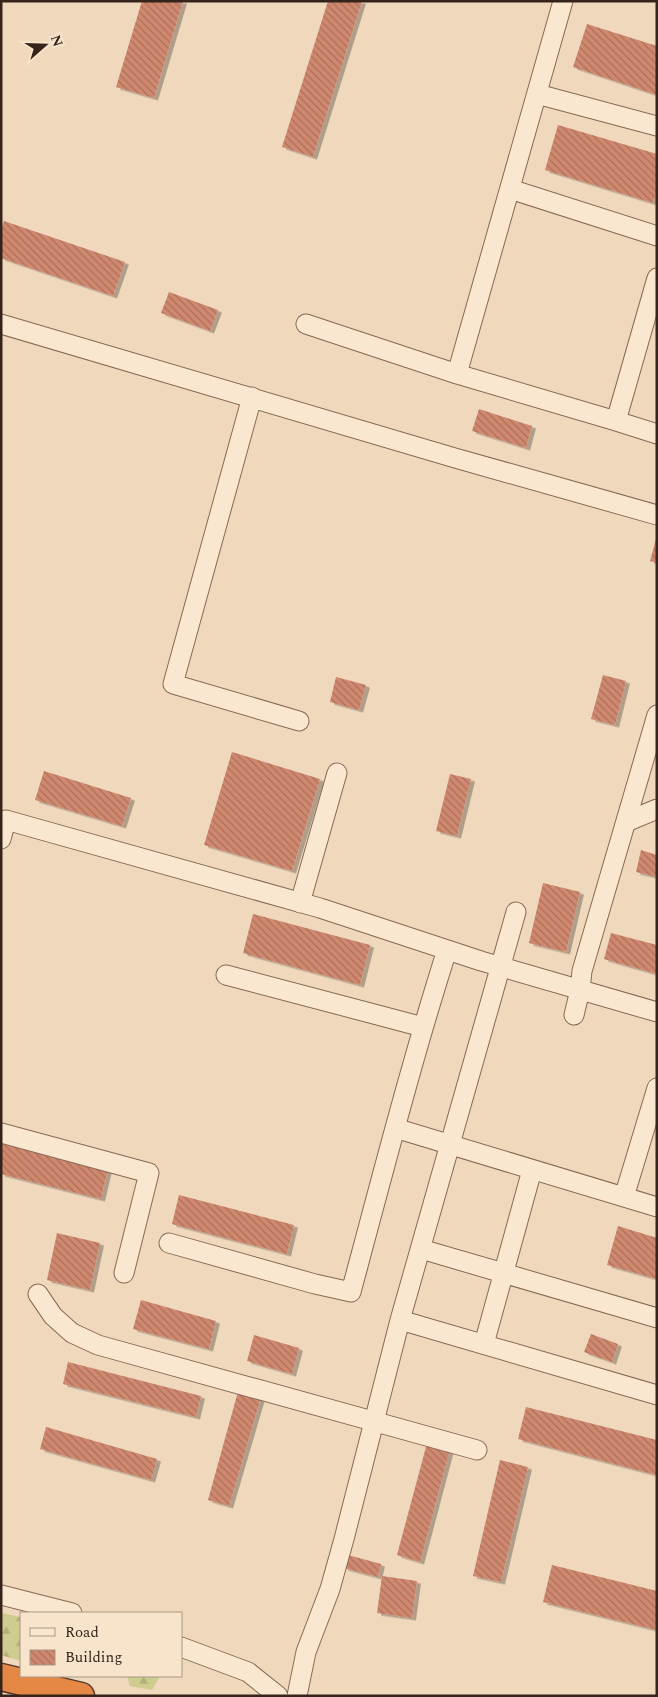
<svg xmlns="http://www.w3.org/2000/svg" width="658" height="1697" viewBox="0 0 658 1697" font-family="Spectral,serif">
  <style>
    .forest { fill: url(#forest-firs) }
    .building { fill: url(#building-back-hatch); filter: url(#shadow) }
    .lines { fill: none; stroke-linecap: round; stroke-linejoin: round }
    .minor-casing { stroke: #886855; stroke-width: 21 }
    .highway-casing { stroke: #55372a; stroke-width: 29 }
    .minor { stroke: #fae7cf; stroke-width: 19 }
    .highway { stroke: #e58846; stroke-width: 26 }
  </style>
  <defs>
    <pattern id="forest-firs" width="22" height="20" patternUnits="userSpaceOnUse" patternTransform="scale(1.25)"><rect width="22" height="20" fill="#cecc8f"/><path d="M5 1l3.5 6h-7zM16 11l3.5 6h-7z" fill="#b2af7b"/></pattern>
    <pattern id="building-back-hatch" width="6" height="6" patternUnits="userSpaceOnUse" patternTransform="scale(1.25)"><rect width="6" height="6" fill="#d0896f"/><path d="M-1 5l2 2M0 0l6 6M5-1l2 2" fill="none" stroke="#aa705a"/></pattern>
    <filter id="shadow"><feDropShadow dx="4" dy="2.5" stdDeviation="0" flood-color="#0004"/></filter>
  </defs>
  <rect width="100%" height="100%" fill="#f0d8bc"/>
  <path class="forest" d="M1,1613L21,1617V1661L1,1655Z
    M127,1676H160L152,1690L130,1686Z"/>
  <path class="building" d="M142,1H183L154,98L116,87Z
    M328,1H362L313,157L282,147Z
    M587,24L657,46V95L573,67Z
    M558,125L657,154V190L653,203L545,170Z
    M4,221L125,262L113,296L1,258V230Z
    M169,292L218,310L210,331L161,313Z
    M479,409L532,426L526,448L472,431Z
    M656,539H657V563L650,561Z
    M603,675L626,681L615,725L591,719Z
    M336,677L366,685L359,710L330,702Z
    M232,752L320,779L292,871L204,845Z
    M44,771L131,798L122,826L35,800Z
    M450,774L471,779L457,836L436,831Z
    M641,850L657,855V877L636,872Z
    M543,883L580,892L566,952L529,943Z
    M253,914L370,945L360,985L243,953Z
    M611,933L657,945V974L604,959Z
    M1,1141L108,1169L101,1199L1,1174Z
    M179,1195L294,1225L287,1254L172,1224Z
    M618,1226L657,1238V1279L607,1265Z
    M57,1233L100,1243L90,1290L47,1280Z
    M141,1300L216,1321L209,1349L133,1329Z
    M591,1334L618,1344L612,1362L584,1352Z
    M254,1335L299,1348L292,1374L247,1361Z
    M68,1362L201,1396L196,1417L63,1384Z
    M239,1388L262,1394L229,1506L208,1500Z
    M526,1407L657,1440V1475L518,1439Z
    M46,1427L157,1459L151,1480L40,1449Z
    M427,1443L450,1449L420,1562L397,1555Z
    M500,1460L528,1467L501,1582L473,1576Z
    M348,1555L381,1564L378,1577L344,1568Z
    M552,1565L657,1591V1630L543,1602Z
    M382,1576L417,1581L412,1618L377,1613Z"/>
  <g class="lines">
    <defs>
      <path id="minor" d="M537,94L657,126
        M510,189L657,236
        M1,324L455,458L657,515
        M306,324L457,374L563,1
        M457,374L616,421L657,278
        M252,397L173,684L299,721
        M616,421L657,434
        M626,822L657,809
        M1,839L6,820L320,908L481,961L657,1012
        M300,903L337,773
        M516,912L400,1320L657,1395
        M226,975L423,1027
        M574,1015L580,990L582,971L657,715
        M395,1128L657,1207
        M1,1133L149,1173L124,1273
        M624,1197L657,1088
        M169,1243L315,1284L351,1292C382,1177 411,1063 447,950
        M421,1249L657,1318
        M38,1294L53,1316L72,1333L98,1345L477,1450
        M484,1344L532,1170
        M1,1595L72,1613
        M181,1647L248,1672L278,1696
        M297,1696L306,1652L330,1589L344,1539L400,1320"/>
      <path id="highway" d="M1,1677L81,1696"/>
    </defs>
    <use href="#minor" class="minor-casing"/>
    <use href="#highway" class="highway-casing"/>
    <use href="#minor" class="minor"/>
    <use href="#highway" class="highway"/>
  </g>
  <rect width="658" height="1697" fill="none" stroke="#36241a" stroke-width="5"/>
  <rect x="20" y="1612" width="162" height="65" fill="#f7e4cb" stroke="#aa9784"/>
  <rect x="30" y="1628" width="25" height="8" fill="#fae7cf" stroke="#aa9784"/>
  <text x="65" y="1637" font-size="15" fill="#36241a">Road</text>
  <rect x="30" y="1650" width="25" height="15" fill="url(#building-back-hatch)" stroke="#aa9784"/>
  <text x="65" y="1662" font-size="15" fill="#36241a">Building</text>
  <g transform="translate(45 45) rotate(70)" stroke="#f7e4cb" stroke-width="4" paint-order="stroke">
  <path d="M0-4L9 19L0 12L-9 19Z" fill="#36241a"/>
  <text y="-8" font-size="14" font-weight="bold" text-anchor="middle" fill="#36241a">N</text>
  </g>
</svg>
